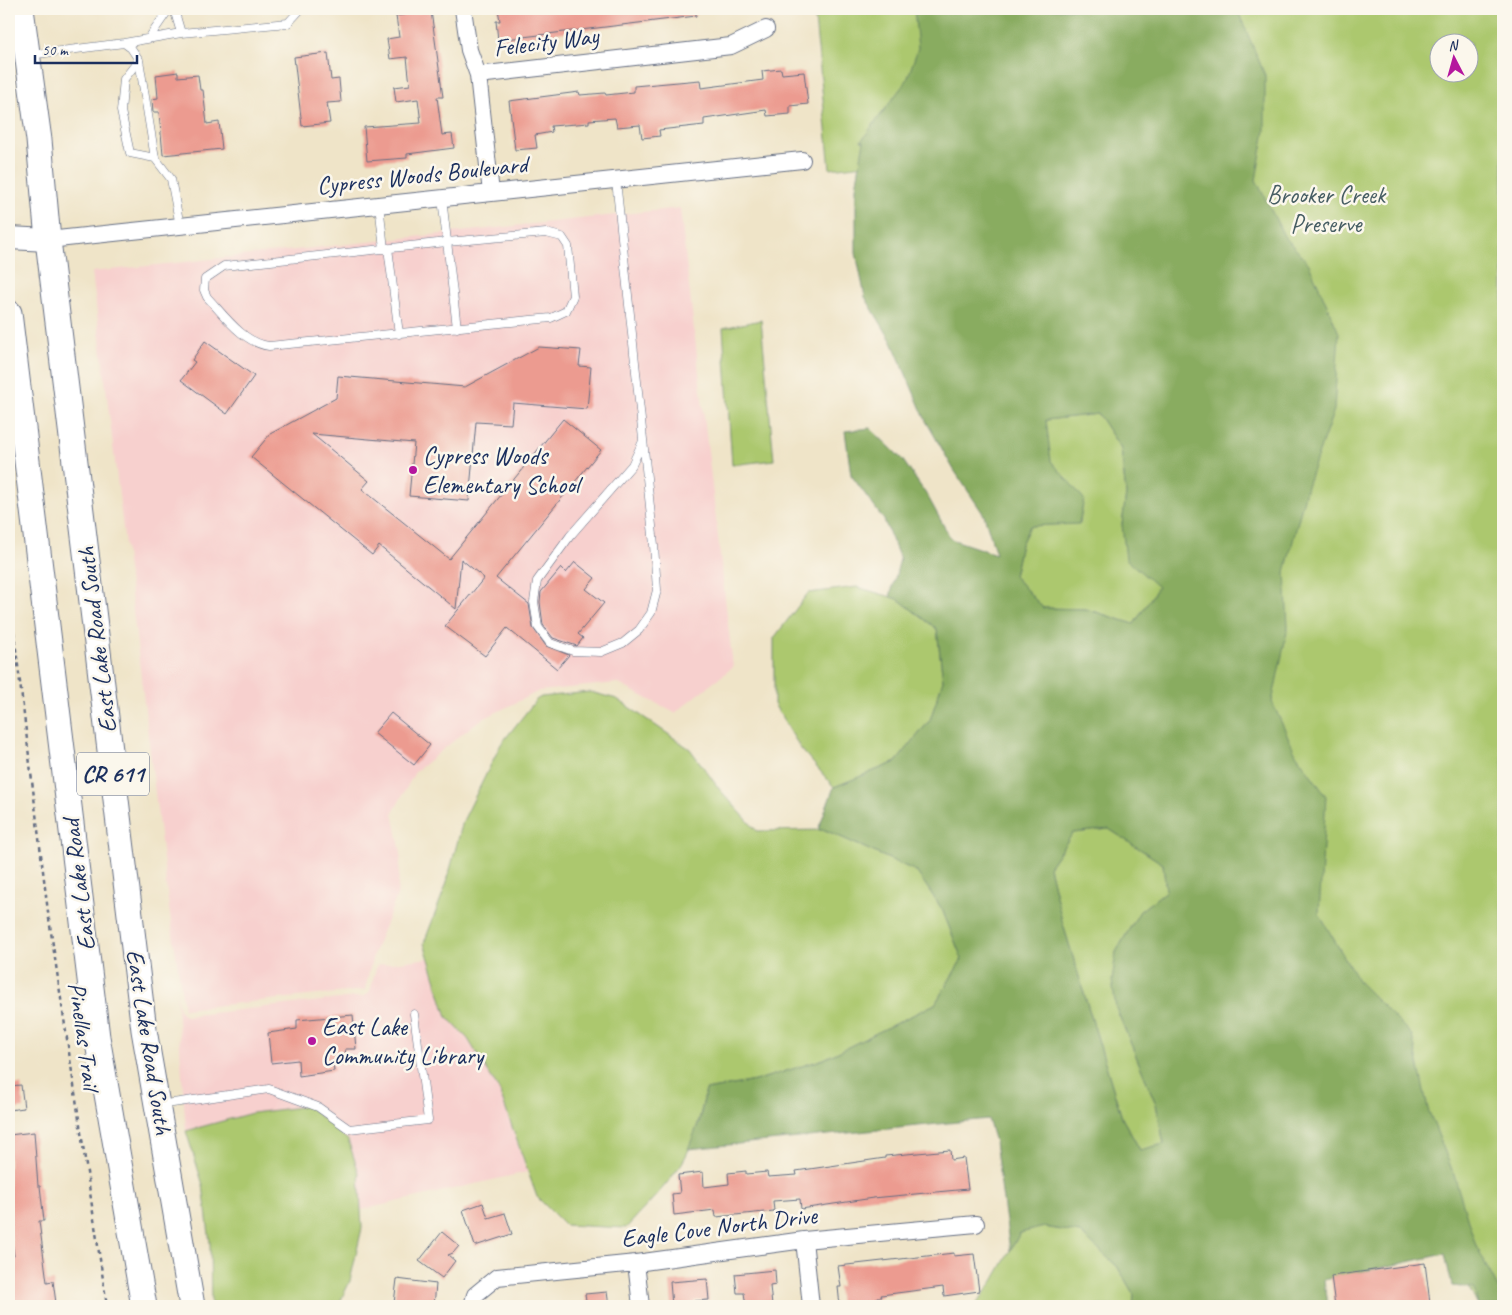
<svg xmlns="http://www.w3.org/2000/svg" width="1512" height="1315" viewBox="0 0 1512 1315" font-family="Caveat,sans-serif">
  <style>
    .built { fill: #f7d0ce }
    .green { fill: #acc86e; stroke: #647c66; fill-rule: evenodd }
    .forest { fill: #89ac61; stroke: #526e60; fill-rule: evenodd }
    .building { fill: #ec9b90 }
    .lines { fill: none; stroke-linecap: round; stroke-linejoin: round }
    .lane-casing { stroke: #656e83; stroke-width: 9 }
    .street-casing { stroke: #656e83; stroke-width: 18 }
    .secondary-casing { stroke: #656e83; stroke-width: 24 }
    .primary-casing { stroke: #656e83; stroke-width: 27 }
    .path { stroke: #656e83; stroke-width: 2.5; stroke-dasharray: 4 4; stroke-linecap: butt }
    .lane { stroke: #fff; stroke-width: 8 }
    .street { stroke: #fff; stroke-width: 16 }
    .secondary { stroke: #fff; stroke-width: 22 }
    .primary { stroke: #fff; stroke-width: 25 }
    .poi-dot { fill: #b5179e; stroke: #fbf7ec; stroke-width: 2 }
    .labels { text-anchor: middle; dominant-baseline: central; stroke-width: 5; stroke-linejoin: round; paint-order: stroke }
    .shield { fill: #fbf7ec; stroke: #5e6b89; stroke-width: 1 }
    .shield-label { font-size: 24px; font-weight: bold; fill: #1b2f5e }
    .street-label { font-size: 25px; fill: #1b2f5e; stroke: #fbf7ec }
    .park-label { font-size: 25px; fill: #465d63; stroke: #fbf7ec }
    .poi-label { font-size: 25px; fill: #1b2f5e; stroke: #fbf7ec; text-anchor: start }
  </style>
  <rect width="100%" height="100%" fill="#fbf7ec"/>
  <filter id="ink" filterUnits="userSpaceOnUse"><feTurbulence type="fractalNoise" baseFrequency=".02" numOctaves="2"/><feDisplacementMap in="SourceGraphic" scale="10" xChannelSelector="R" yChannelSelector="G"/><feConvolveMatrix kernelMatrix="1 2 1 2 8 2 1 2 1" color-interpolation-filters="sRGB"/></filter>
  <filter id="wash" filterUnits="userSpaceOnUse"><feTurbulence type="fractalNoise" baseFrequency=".0096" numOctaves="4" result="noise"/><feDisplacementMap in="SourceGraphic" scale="20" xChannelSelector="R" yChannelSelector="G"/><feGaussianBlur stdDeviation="1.12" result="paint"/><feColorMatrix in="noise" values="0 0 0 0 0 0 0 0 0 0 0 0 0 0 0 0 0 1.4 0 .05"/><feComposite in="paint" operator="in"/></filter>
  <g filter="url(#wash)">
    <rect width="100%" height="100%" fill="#efe4c8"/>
    <path class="built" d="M680,208L733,667L675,713L617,683L539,691L477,722L415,772L393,813L401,853L397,896L373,955L365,990L184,1009L169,908L92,272Z
      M429,958L447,1017L468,1039L499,1090L527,1172L361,1210L359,1173L252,1113L186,1131L176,992L179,1010L186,1016L365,996L370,991L377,965Z"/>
    <path class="green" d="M814,9H1503V1306H1478L1247,839L1141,132L830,169ZM1440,42H1470V72H1440Z
      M761,320L774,460L732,465L723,328Z
      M1098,414L1121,449L1126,494L1122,525L1158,587L1134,624L1086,609L1043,608L1014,576L1021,544L1030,526L1080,523L1083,499L1050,461L1046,420Z
      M857,587L898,599L937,629L943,681L930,720L896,762L834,787L801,749L774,704V638L808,593Z
      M590,692L617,699L690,749L720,790L757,831L825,830L916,871L942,909L962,959L935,1004L824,1059L755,1081L706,1090C701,1112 694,1144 682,1163C666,1187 645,1207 626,1228L565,1225L537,1197L499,1090L468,1039L447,1017L424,943L446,885L463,821L501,744L536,700L541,697Z
      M1109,829L1163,864L1166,891L1140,911L1116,952V1008L1156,1104L1164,1144L1140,1150L1122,1118L1062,921L1049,867L1073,833Z
      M308,1106L348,1140L359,1173L362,1228L350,1281L338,1306H211L210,1243L203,1185L186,1131L252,1113Z
      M1044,1227L1080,1233L1117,1266L1134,1295L1133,1306H975L993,1281L1020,1233Z"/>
    <path class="forest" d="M914,9H1236L1240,16L1265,75V131L1256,180L1284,236L1309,264L1339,333L1334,410L1307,486L1285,572L1288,627L1272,702L1296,754L1326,796L1319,914L1359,982L1412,1035L1428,1109L1454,1175L1476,1246L1503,1297V1306H1478L1474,1288L1452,1286L1445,1254L1324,1280L1327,1306H1133L1134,1295L1117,1266L1080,1233L1044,1227L1020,1233L1010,1251L995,1142L988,1119L688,1149L699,1122L706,1090L755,1081L824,1059L935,1004L962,959L942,909L916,871L825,830H818L834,787L896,762L930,720L943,680L937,629L898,599L890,597L900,559L884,520L851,475L845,431L870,428L902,459L928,497L951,539L996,554L984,515L954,470L926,421L892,342L865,297L856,253V187L864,141H861L907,80L918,48ZM1098,414L1121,449L1126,494L1122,525L1126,559L1158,587L1134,624L1086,609L1043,608L1014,576L1021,544L1030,526L1079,524L1084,499L1051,461L1046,420ZM1109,829L1163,864L1166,891L1140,911L1116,952L1112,981L1116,1008L1156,1104L1164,1144L1140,1150L1122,1118L1062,921L1049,867L1073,833Z"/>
    <g id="blocks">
      <path class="building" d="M498,9H696V16L498,40L496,21H500Z
        M431,11L443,97H437L442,135L452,134L454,148L407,154V158L367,161L364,127L421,123L418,99L396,102L394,87L410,85L407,57L390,59L387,39L399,37L396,16Z
        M328,53L331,80L339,79L341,102L327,103L330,123L302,126L294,57Z
        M781,69L782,74L804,72L808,104L790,106V114L767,116L766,110L704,119V125L659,130L660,136L642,138L640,125L617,127L615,118L589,120V123L551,126L552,132L535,135L537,148L515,150L509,101L579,92L580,95L605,93L606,95L634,92V86L700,80L701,88L763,80L762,71Z
        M178,72V77L198,75L200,90H203L207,124L219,122L222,149L163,155L159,112H153L152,99L158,98L156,75Z
        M205,341L254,376L227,414L181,380L195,362L192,360Z
        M539,347L581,350L579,366L591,367L587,409L513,403L511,424L476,422L469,501L409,496L414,443L312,434L369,481L362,489L449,559L563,419L601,450L496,578L529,604L533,628L546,646L569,655L557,669L507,628L485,656L445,626L484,578L461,559L456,609L379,546L372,555L251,457L270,434L336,398L338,376L465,387Z
        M575,562L595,578L586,589L604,603L578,634L583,638L577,646L553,638L543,625L540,602L541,592L561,568L566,573Z
        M391,713L430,745L414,765L374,733Z
        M353,1015L356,1049H345L347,1062L333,1063L334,1071L299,1076L298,1060L271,1063L268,1033L297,1029V1020Z
        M21,1085L24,1108L9,1110V1086Z
        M34,1132L38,1186H40L44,1221H39L47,1282L53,1281L56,1303L41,1306H13L9,1279V1257L14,1256L9,1221V1135Z
        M950,1150L951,1160L964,1158L968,1189L873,1198L801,1209L800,1199L773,1201L774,1211L716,1217L715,1210L674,1215L672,1194L680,1193L678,1175L703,1172L704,1187L729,1184L728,1173L746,1171V1174L767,1172L768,1177L797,1175L796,1171L885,1158V1156Z
        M483,1203L488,1218L505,1213L512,1234L475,1246L463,1210Z
        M442,1232L459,1246L453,1253L448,1255L455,1261L442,1278L419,1261Z
        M954,1253V1256L974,1254L979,1291L944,1296L943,1287L881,1295L882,1297H877L878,1306H840L838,1287H841L838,1266Z
        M1425,1263L1430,1303L1406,1306H1335L1331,1276Z
        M775,1270L776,1285L770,1286L772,1306H746L744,1293H737L735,1274Z
        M397,1279L436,1284L434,1306H406L407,1305L394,1303Z
        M707,1279L709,1300L694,1301L695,1306H672L670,1282Z
        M607,1292L609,1306H587L585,1294Z"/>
    </g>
  </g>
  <g filter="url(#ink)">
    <use href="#blocks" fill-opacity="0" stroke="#656e83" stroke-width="1"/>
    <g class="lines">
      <defs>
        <path id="lane" d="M174,9L181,33
          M149,38L169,9
          M124,43L181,33L288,23L299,11
          M29,55L124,43L131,48L139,60L155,158L171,179L180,226
          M139,60L124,79L121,111L130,153L155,158
          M616,180L654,545L657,590L651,613L639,630L623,643L601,652L573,651L550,643L538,627L534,602L537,581L570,536L632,465L643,441
          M442,198L457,328
          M379,204L384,249
          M546,233L562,237L568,246L573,296L566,311L551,318L269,346C243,343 224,315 207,297L204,290L205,279L224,266L447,242Z
          M388,248L399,334
          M159,1105L269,1089L318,1107L349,1129L428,1120L414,1014"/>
        <path id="street" d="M463,9L469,50L478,75L491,193
          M478,75L731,46L766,29
          M48,240L802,160
          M804,1240L811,1306
          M636,1263L641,1306
          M472,1306L475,1295L497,1277L636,1263L804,1240L976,1224"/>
        <path id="secondary" d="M9,238L48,240"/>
        <path id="primary" d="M21,9L39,140L48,240L144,1030L192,1306
          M9,313L97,1037L144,1306"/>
      </defs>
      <use href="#lane" class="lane-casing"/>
      <use href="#street" class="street-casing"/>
      <use href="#secondary" class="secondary-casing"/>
      <use href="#primary" class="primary-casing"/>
      <path class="path" d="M9,592L48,912L107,1306"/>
      <use href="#lane" class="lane"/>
      <use href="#street" class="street"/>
      <use href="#secondary" class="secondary"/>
      <use href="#primary" class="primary"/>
    </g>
  </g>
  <g class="poi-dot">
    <circle cx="413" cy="470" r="5"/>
    <circle cx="312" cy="1041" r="5"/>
  </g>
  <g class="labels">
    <rect class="shield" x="77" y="752.5" width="72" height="43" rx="4"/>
    <g class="shield-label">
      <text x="113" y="774">CR 611</text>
    </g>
    <g class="street-label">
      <text transform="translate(546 42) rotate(-7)">Felecity Way</text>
      <text transform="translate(422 175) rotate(-6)">Cypress Woods Boulevard</text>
      <text transform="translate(97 640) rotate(-97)">East Lake Road South</text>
      <text transform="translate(79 885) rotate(-97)">East Lake Road</text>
      <text transform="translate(84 1036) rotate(82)">Pinellas Trail</text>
      <text transform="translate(149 1042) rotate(81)">East Lake Road South</text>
      <text transform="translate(719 1227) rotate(-7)">Eagle Cove North Drive</text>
    </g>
    <g class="park-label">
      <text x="1326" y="195">Brooker Creek<tspan x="1326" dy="29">Preserve</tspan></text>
    </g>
    <g class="poi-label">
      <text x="423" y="456">Cypress Woods<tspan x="423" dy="29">Elementary School</tspan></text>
      <text x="322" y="1027">East Lake<tspan x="322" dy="29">Community Library</tspan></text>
    </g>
  </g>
  <rect width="1512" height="1315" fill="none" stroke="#fbf7ec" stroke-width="30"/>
  <g transform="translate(1454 58) rotate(354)"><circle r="24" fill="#fbf7ec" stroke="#a1a7b3"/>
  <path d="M0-4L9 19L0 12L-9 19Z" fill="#b5179e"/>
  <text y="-8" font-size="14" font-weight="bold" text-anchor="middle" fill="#1b2f5e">N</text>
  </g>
  <path d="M35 55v8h102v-8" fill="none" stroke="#1b2f5e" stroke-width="2.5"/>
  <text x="42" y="55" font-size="15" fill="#1b2f5e" stroke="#fbf7ec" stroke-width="4" paint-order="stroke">50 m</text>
</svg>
